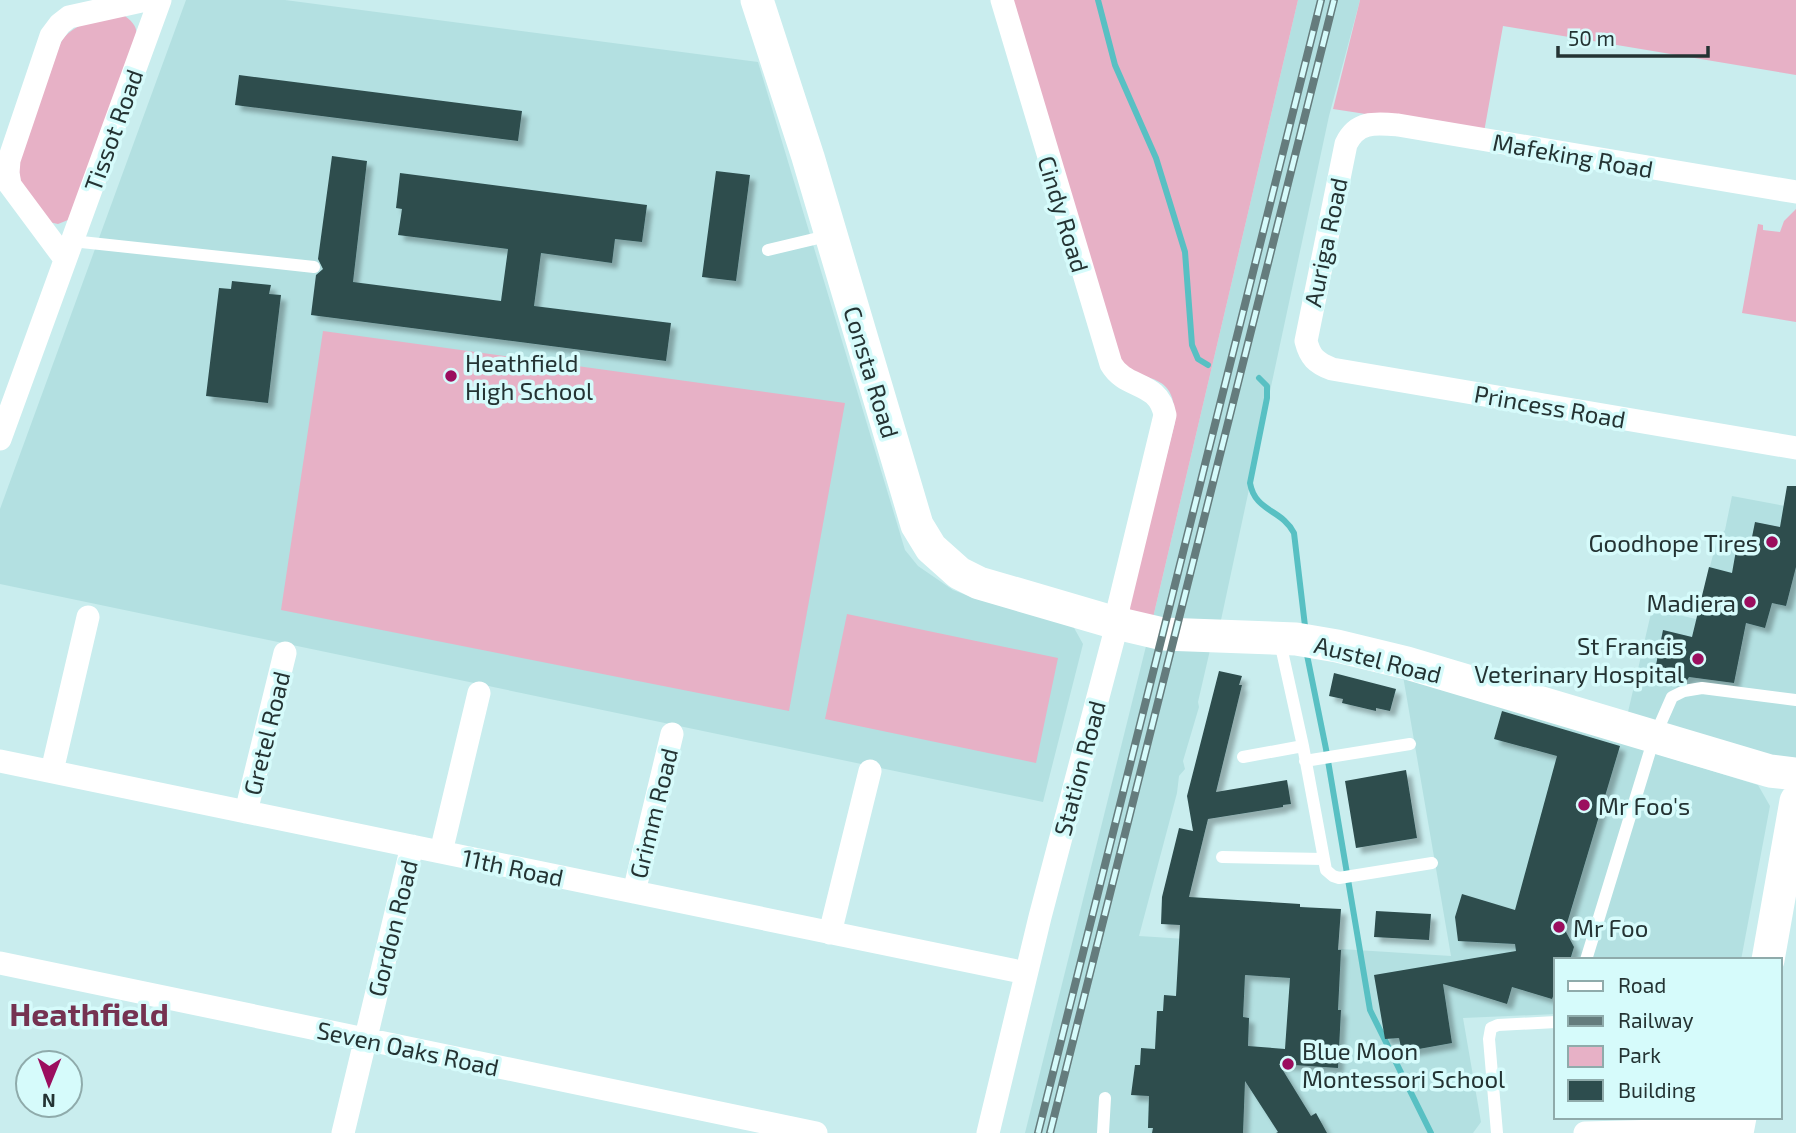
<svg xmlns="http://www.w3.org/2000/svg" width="1796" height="1133" viewBox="0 0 1796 1133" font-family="'Exo 2',sans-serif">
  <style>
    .built { fill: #b3e0e1 }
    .green { fill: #e7b1c6 }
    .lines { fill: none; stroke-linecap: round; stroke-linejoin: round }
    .stream { stroke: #58c0c3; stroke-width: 6 }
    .building { fill: #2d4d4e; fill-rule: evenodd; filter: url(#shadow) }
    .lane { stroke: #fff; stroke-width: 12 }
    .street { stroke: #fff; stroke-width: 23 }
    .secondary { stroke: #fff; stroke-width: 33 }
    .rail-casing { stroke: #657c7d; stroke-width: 8 }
    .rail { stroke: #d6fbfb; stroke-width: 5; stroke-dasharray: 16; stroke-linecap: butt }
    .poi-dot { fill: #9b0e5e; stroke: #d6fbfb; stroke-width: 2.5 }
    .labels { text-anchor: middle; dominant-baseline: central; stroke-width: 7; stroke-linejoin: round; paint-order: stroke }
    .street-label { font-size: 24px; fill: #243333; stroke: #d6fbfb }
    .poi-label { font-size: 24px; fill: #243333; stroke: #d6fbfb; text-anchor: start }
    .district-label { font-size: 32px; font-weight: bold; fill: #753351; stroke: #d6fbfb }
  </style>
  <defs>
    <filter id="shadow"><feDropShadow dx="5.5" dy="5.5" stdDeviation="2" flood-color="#0004"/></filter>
  </defs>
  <rect width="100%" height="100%" fill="#c9edee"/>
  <path class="built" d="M186,0H285L758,62L905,550L918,566L953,590L974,598L1073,626L1083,644L1043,802L0,584V509Z
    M1298,0H1360L1329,116L1221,620L1210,650L1198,702L1199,707L1183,761L1185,769L1179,776L1177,793L1139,936L1451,956L1403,676L1758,785L1770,806L1741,960H1556V1014L1463,1018L1481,1122L1473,1133H1025L1152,622Z
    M1732,496L1796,508V774L1628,712L1652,609L1696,619L1717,540L1725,530Z"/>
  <path class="green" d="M1010,0H1298L1152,622L1132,618L1129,606L1175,422C1176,371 1149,385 1122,364Z
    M1360,0H1796V75L1503,26L1484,132L1333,109Z
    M125,16C134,23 137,27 137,38L73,218L58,224L49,222L22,189L18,165L60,44C71,22 102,18 125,16Z
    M1796,209V322L1742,313L1758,224L1763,225V230L1780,232L1784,221Z
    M323,331L845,403L789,711L281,610Z
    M847,614L1058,658L1036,763L825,719Z"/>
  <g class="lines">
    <path class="stream" d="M1098,0L1115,65L1156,158L1185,252L1192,345L1198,359L1208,365
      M1259,378L1267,386V398L1250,483C1255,512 1282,509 1294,533L1305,626
      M1307,655L1326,749L1370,1010L1431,1133"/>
  </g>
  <path class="building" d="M239,75L522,111L518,141L235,105Z
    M332,156L367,161L353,282L501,301L508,249L398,235L402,209L396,208L400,173L647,205L642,242L615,239L612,263L541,253L534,306L671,323L666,361L311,315L316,275L323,269L318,259Z
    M716,171L750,175L736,281L702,277Z
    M232,281L271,285L269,294L281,295L268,403L206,396L219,288L231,289Z
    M1787,486H1796V567L1786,606L1772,603L1765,628L1746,623L1734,683L1689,677L1686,682L1671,679L1672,674L1655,670L1663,630L1692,637L1709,567L1732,573L1738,539L1751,542L1755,522L1780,527Z
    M1219,671L1242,676L1239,685H1242L1216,792L1287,780L1291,804L1283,805V807L1208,819L1189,897L1300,904V907L1341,909L1338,950H1341L1338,1010H1341L1338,1068L1279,1064L1311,1116L1316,1113L1327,1133H1276L1278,1132L1245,1081L1243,1133H1152L1153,1128H1148L1149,1096L1131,1095L1135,1065H1140L1141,1048L1155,1049L1157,1011H1163L1164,995L1176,996L1180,925L1161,924L1162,897L1179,828L1193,831L1187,796ZM1245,975L1290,978L1285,1049L1248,1046L1249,1018L1243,1017Z
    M1334,673L1396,689L1390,711L1376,708V711L1342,703L1343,699L1329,696Z
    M1502,711L1620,746L1565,930L1574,947L1570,960H1556V994H1554L1552,999L1512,987L1507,1004L1443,984L1452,1043L1402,1052L1399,1038L1385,1039L1374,975L1516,951L1515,944L1458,941L1455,917L1462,894L1515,910L1557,756L1494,739Z
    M1406,770L1417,838L1356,848L1345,781Z
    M1376,911L1431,914L1429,940L1374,937Z"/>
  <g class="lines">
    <path class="lane" d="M72,241L314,267
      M768,250L831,235
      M1280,642L1303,746L1326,870L1333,876L1339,878L1432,863
      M1243,757L1303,746
      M1305,761L1410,744
      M1222,857L1323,859
      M1586,960L1654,738L1672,697L1684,691L1702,688L1796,700
      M1103,1133L1105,1098
      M1497,1133L1489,1039L1491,1028L1498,1025L1556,1022"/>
    <path class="street" d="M1796,192L1398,125C1375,123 1357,121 1346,144L1306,341C1310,357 1316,363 1332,369L1796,448
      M65,259L10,185L8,173L9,160L51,36L60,24L69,17L146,0
      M0,439L160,0
      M0,761L1026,973
      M52,771L88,617
      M246,812L285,653
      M441,852L479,693
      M634,892L672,734
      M830,933L870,771
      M0,963L816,1133
      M343,1133L412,846
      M988,1133L1040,917L1113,640L1119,605L1165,415C1158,380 1126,390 1111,364L1002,0
      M1585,1133L1738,1129"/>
    <path class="secondary" d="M757,0L808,157L917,525L931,548L959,573L979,583L1116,623L1163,634L1296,639L1337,646L1407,663L1770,771L1796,774
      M1768,960L1796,801
      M1737,1133L1740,1117"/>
    <defs>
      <path id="rail" d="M1038,1133L1321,0
        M1050,1133L1334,0"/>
    </defs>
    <use href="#rail" class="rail-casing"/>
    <use href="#rail" class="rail"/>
  </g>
  <g class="poi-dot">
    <circle cx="451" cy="376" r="7"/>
    <circle cx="1772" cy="542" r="7"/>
    <circle cx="1750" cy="602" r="7"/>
    <circle cx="1698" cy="659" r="7"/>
    <circle cx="1584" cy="805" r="7"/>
    <circle cx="1559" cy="927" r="7"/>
    <circle cx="1288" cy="1064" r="7"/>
  </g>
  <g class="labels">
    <g class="street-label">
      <text transform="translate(113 130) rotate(-70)">Tissot Road</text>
      <text transform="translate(1573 155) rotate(10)">Mafeking Road</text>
      <text transform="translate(1064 214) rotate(73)">Cindy Road</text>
      <text transform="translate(1325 242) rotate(-78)">Auriga Road</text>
      <text transform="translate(872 372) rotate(73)">Consta Road</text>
      <text transform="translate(1550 406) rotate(10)">Princess Road</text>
      <text transform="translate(1378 659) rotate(14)">Austel Road</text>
      <text transform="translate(266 733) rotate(-76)">Gretel Road</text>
      <text transform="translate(1079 768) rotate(-75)">Station Road</text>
      <text transform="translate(653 813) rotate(-76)">Grimm Road</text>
      <text transform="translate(513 867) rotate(12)">11th Road</text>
      <text transform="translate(392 928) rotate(-76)">Gordon Road</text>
      <text transform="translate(408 1048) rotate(12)">Seven Oaks Road</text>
    </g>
    <g class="poi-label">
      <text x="465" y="362">Heathfield<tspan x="465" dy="28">High School</tspan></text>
      <text x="1758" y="542" text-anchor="end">Goodhope Tires</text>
      <text x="1736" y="602" text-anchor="end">Madiera</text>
      <text x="1684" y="645" text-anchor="end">St Francis<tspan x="1684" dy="28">Veterinary Hospital</tspan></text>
      <text x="1598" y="805">Mr Foo's</text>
      <text x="1573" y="927">Mr Foo</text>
      <text x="1302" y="1050">Blue Moon<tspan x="1302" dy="28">Montessori School</tspan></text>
    </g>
    <g class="district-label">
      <text x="89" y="1013">Heathfield</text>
    </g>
  </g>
  <rect x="1554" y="958" width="228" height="161" fill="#d6fbfb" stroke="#8fabab" stroke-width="2"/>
  <rect x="1568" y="981" width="35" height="10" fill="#ffffff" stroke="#8fabab" stroke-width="2"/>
  <text x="1618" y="993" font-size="21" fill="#243333">Road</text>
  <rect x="1568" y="1016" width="35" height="10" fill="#657c7d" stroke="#8fabab" stroke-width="2"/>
  <text x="1618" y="1028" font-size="21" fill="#243333">Railway</text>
  <rect x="1568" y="1046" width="35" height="21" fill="#e7b1c6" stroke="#8fabab" stroke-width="2"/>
  <text x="1618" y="1063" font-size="21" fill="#243333">Park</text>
  <rect x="1568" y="1080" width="35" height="21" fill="#2d4d4e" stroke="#8fabab" stroke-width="2"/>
  <text x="1618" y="1098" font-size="21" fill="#243333">Building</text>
  <g transform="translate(49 1084) rotate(181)"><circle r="33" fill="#d6fbfb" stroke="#8fabab" stroke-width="2"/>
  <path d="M0-5L12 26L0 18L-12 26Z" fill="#9b0e5e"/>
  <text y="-10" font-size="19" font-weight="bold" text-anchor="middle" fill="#243333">N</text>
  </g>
  <path d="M1558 46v10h150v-10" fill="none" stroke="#243333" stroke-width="3.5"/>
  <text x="1568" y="46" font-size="21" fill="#243333" stroke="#d6fbfb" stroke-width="5" paint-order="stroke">50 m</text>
</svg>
